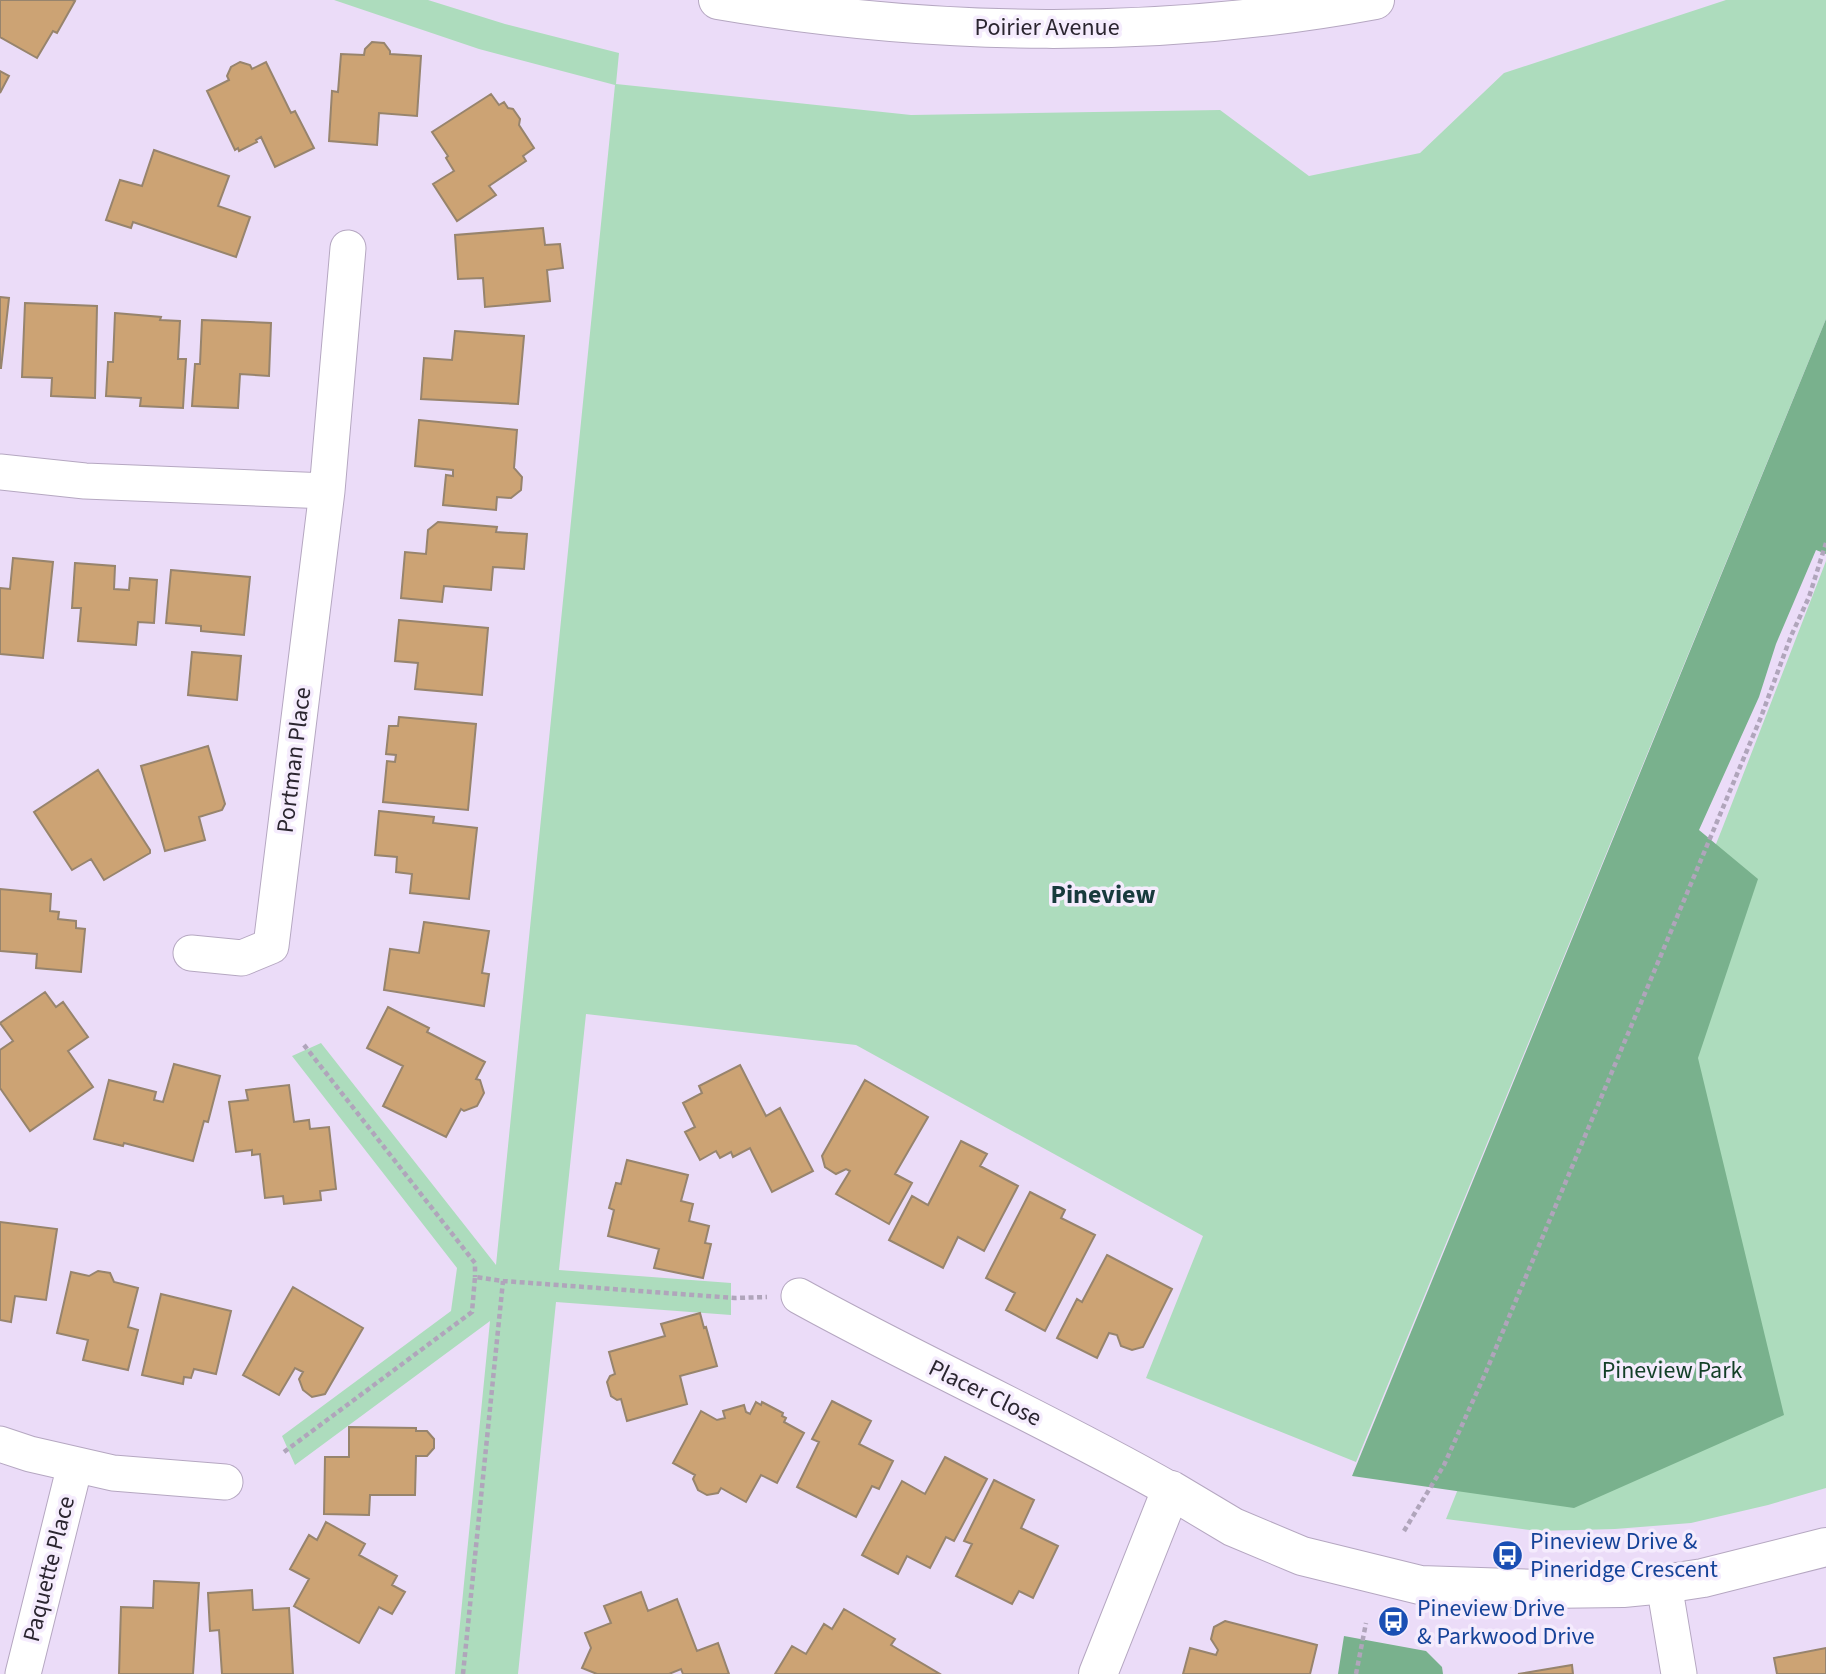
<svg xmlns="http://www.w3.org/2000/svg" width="1826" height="1674" viewBox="0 0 1826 1674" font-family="'Source Sans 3',sans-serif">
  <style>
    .green { fill: #addcbd }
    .forest { fill: #79b18d }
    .building { fill: #cca374; stroke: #97846d; stroke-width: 2 }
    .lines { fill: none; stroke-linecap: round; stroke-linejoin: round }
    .minor-casing { stroke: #b5a7c1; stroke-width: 37 }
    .tertiary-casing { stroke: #b5a7c1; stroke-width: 40 }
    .secondary-casing { stroke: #b5a7c1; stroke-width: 40 }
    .path { stroke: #b0a5bb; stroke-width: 4.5; stroke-dasharray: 5 3.5; stroke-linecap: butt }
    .minor { stroke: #fff; stroke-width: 35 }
    .tertiary { stroke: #fff; stroke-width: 38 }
    .secondary { stroke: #fff; stroke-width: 38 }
    .labels { text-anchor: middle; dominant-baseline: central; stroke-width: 7; stroke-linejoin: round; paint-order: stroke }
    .street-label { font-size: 24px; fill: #2b2630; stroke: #f5ecfd }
    .park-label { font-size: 24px; fill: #133f27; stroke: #f5ecfd }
    .transit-label { font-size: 24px; fill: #164399; stroke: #f5ecfd; text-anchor: start }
    .neighbourhood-label { font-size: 26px; font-weight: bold; fill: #173a3c; stroke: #f5ecfd }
  </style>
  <rect width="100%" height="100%" fill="#ebdcf8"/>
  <path class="green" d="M334,0H428L505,24L619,53L616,84L911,115L1220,110L1309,176L1420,153L1504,73L1726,0H1826V319L1356,1462L1146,1378L1203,1236L856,1045L586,1014L559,1270L731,1283V1315L556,1302L518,1674H455L490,1321L295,1465L282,1436L451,1311L457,1268L292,1056L321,1043L496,1265L615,85L479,49Z
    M1826,561V1488L1768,1505L1691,1523L1615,1529L1538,1531L1446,1519L1722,829Z"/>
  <path class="forest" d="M1826,319V554L1816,550L1776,644L1759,697L1699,830L1758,879L1698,1058L1784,1415L1574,1508L1352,1476Z
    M1344,1636L1426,1651L1442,1667L1443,1674H1338Z"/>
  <path class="building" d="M0,0H72L75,1L57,33L53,31L37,58L0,37Z
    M372,42L384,43L390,51V54L421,56L417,116L379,113L377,145L329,141L332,91L338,92L341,54L364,55L365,49Z
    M240,62L250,65L252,69L266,62L291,113L295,111L314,148L275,167L261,137L256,140L257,142L239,151L238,148L235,150L207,91L229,80L227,76L231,67Z
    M0,71L9,76L0,93Z
    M491,94L499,105L504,102L508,108L513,109L520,119L519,125L534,148L523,156L526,161L489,186L496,195L457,221L433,184L454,171L446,158L448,156L432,132Z
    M154,150L229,176L218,206L250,217L236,257L133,222L131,228L106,220L120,180L142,186Z
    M543,228L545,245L560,244L563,268L547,270L550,301L485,307L483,278L458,279L455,235Z
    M0,297L9,298L1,368H0Z
    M25,303L97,306L95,398L51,396L52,378L22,377Z
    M115,313L161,317L160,320L180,321L178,359H186L183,408L140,406L141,398L106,396L108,362H113Z
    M202,320L271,323L269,376L240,374L238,408L192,406L195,364H200Z
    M455,331L524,336L518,404L421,399L424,358L452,360Z
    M419,420L517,430L514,468L522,477L521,490L511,498L497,497L496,510L443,505L446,475L453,476V470L415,466Z
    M438,522L497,527L496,532L527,534L524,569L493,567L491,590L444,586L442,602L401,598L405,552L426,554L428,530Z
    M13,558L53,562L43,658L0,654V588L10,589Z
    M75,563L115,566L114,589L129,590L130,578L157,580L154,623L138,622L136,645L78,641L81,608H72Z
    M171,570L250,577L244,635L201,631V626L166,623Z
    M399,620L488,628L482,695L415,689L418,663L395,661Z
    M192,652L241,656L237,700L188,695Z
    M399,717L476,724L468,810L383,802L387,761L395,762L396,755L386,754L389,726H398Z
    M208,746L225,804L222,810L199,817L205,840L165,851L141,766Z
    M98,770L150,850V853L104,880L91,859L72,870L34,812Z
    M379,811L434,817L433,823L477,828L469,899L410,893L412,874L396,872L397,857L375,855Z
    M0,889L51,894L50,911L59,912L58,919L76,921V928L85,929L81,972L36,968L37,954L0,951Z
    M424,922L489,931L482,973L489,974L484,1006L384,990L390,949L419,953Z
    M45,992L56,1007L63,1002L88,1037L68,1051L93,1087L30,1131L0,1088V1050L13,1041L0,1023Z
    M388,1007L429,1028L427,1032L485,1062L476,1079L480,1080L484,1093L477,1106L464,1111L461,1109L446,1137L383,1106L403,1066L367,1048Z
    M174,1064L220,1076L208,1122L204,1121L193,1161L124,1143L123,1146L94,1139L109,1080L156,1092L154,1100L163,1102Z
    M740,1065L766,1116L780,1108L813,1171L772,1192L750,1148L733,1157L731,1152L720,1158L716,1151L700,1160L685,1132L695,1127L683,1103L702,1093L699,1086Z
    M865,1080L928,1117L895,1174L912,1183L889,1224L836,1194L850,1171L846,1169L836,1174L825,1167L822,1156Z
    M289,1085L294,1122L309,1120L310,1129L329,1127L336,1189L320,1191L321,1200L284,1204L283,1196L265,1198L260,1154L252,1155V1150L236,1152L229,1102L248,1100L246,1090Z
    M961,1141L987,1154L980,1166L1018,1186L984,1251L958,1237L943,1268L889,1240L912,1196L928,1205Z
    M627,1160L688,1175L681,1201L693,1204L689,1221L709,1226L705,1243L711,1244L703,1278L654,1268L659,1249L608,1236L614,1210L609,1208L616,1183L621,1184Z
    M1030,1192L1065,1210L1061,1218L1095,1235L1045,1331L1006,1310L1015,1293L986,1278Z
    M0,1222L57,1229L46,1300L15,1296L11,1322L0,1320Z
    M1107,1255L1172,1289L1143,1347L1132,1350L1121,1346L1117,1335L1109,1333L1097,1358L1057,1338L1077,1299L1082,1302Z
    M98,1271L110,1273L114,1282L138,1288L128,1327L138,1330L128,1370L83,1360L88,1340L57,1333L71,1272L89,1276Z
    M293,1287L363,1328L325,1394L312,1397L303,1390L299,1379L303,1372L295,1368L279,1395L243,1375Z
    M161,1294L231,1311L216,1374L194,1369L191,1378L184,1377L183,1384L142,1375Z
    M700,1313L704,1328L706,1327L717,1366L680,1376L687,1404L627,1421L621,1399L617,1400L611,1396L607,1382L610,1376L615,1374L609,1352L665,1336L661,1324Z
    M832,1401L871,1421L859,1444L893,1461L879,1489L872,1486L856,1517L797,1487L819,1442L812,1439Z
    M756,1402L761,1405L762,1402L783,1413L782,1416L786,1418L784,1422L804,1433L777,1483L761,1475L746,1502L721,1488L718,1493L707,1495L698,1490L693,1479L695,1475L673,1463L701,1411L717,1420L725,1418L723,1411L744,1405L746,1412L750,1414Z
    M349,1427L416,1428V1431H427L434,1439V1448L427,1456H416L415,1495H370L369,1515L324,1514L325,1457H349Z
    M945,1457L987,1479L954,1541L946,1537L930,1568L907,1556L898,1574L862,1555L902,1481L925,1494Z
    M994,1480L1034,1500L1021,1528L1058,1546L1033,1598L1019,1591L1012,1604L956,1576L972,1544L964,1541Z
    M326,1522L365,1544L359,1555L397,1576L392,1585L405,1592L392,1614L379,1607L359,1643L294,1606L309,1579L290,1569L309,1535L317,1540Z
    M154,1581L199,1583L193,1674H119L121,1607L153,1608Z
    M252,1590L253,1610L289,1608L293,1674H222L219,1630L210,1631L208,1593Z
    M641,1592L648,1611L677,1599L697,1651L718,1643L729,1674H683L681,1669L669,1674H597L582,1668L591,1648L585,1633L611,1623L604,1606Z
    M844,1609L895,1639L891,1645L940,1674H775L792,1646L806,1654L824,1624L832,1629Z
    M1225,1621L1317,1645L1310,1674H1183L1190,1648L1216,1655L1218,1650L1211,1639L1214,1627Z
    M1826,1648V1674H1777L1774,1658Z
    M1572,1665L1573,1674H1518Z"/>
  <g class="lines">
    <defs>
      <path id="minor" d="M0,472L85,481L327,491
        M191,953L242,958L271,946L327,491L348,248
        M799,1296C922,1364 1050,1421 1171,1490
        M0,1444L30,1454L113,1473L225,1482
        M1664,1584L1679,1674
        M23,1674L75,1465"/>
      <path id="tertiary" d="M1098,1674L1171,1490L1233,1527L1302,1556L1420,1585L1542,1589L1623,1588L1664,1584L1703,1578L1826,1547"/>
      <path id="secondary" d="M718,0C934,37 1159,40 1375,0"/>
    </defs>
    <use href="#minor" class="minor-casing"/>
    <use href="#tertiary" class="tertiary-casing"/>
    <use href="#secondary" class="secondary-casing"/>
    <path class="path" d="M304,1045L475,1263V1277
      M284,1452L472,1312L475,1277L503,1281L735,1298L767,1297
      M1404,1531L1444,1465L1485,1374L1761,717L1791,636L1809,597L1826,543
      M463,1674L503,1281
      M1356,1674L1366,1623"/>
    <use href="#minor" class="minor"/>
    <use href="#tertiary" class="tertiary"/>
    <use href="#secondary" class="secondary"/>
  </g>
  <defs>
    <symbol id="bus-disc" viewBox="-11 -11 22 22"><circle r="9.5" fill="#1a4fb4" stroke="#f5ecfd"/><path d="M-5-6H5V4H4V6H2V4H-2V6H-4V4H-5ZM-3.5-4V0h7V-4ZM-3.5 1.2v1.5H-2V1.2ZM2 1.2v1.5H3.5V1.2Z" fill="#fff"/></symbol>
  </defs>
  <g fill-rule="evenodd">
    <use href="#bus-disc" x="1490" y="1538" width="35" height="35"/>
    <use href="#bus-disc" x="1376" y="1604" width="35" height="35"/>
  </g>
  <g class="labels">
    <g class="street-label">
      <text x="1047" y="27">Poirier Avenue</text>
      <text transform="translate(294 760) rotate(-83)">Portman Place</text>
      <text transform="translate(985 1393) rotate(26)">Placer Close</text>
      <text transform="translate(49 1569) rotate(-76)">Paquette Place</text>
    </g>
    <g class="park-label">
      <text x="1672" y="1370">Pineview Park</text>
    </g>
    <g class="transit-label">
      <text x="1530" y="1541">Pineview Drive &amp;<tspan x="1530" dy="28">Pineridge Crescent</tspan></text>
      <text x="1417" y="1608">Pineview Drive<tspan x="1417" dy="28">&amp; Parkwood Drive</tspan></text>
    </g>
    <g class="neighbourhood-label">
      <text x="1103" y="894">Pineview</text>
    </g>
  </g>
</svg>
